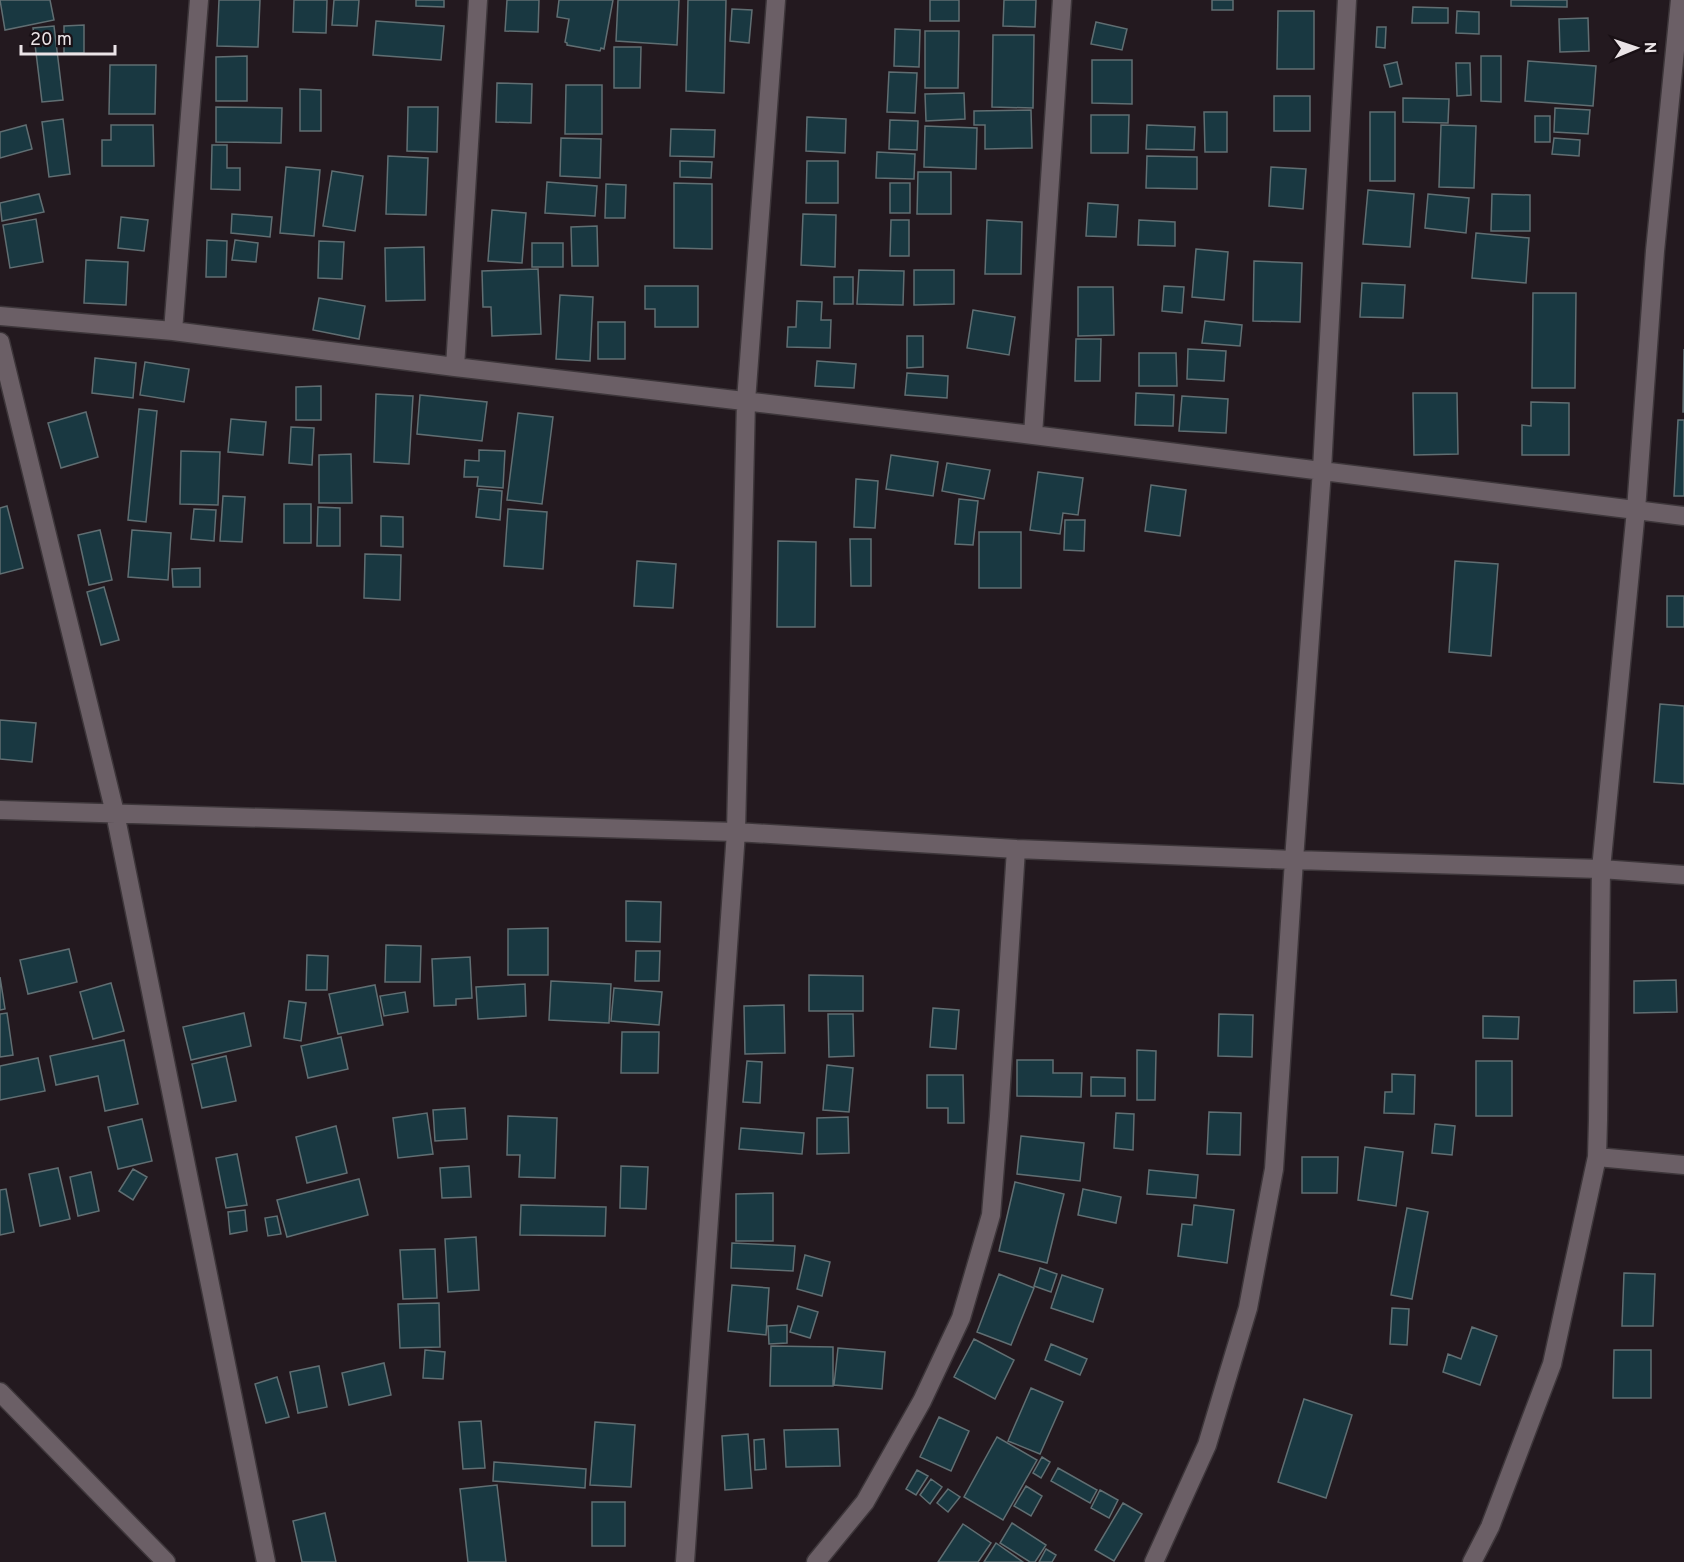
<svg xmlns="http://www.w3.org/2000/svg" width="1684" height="1562" viewBox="0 0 1684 1562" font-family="Overpass,sans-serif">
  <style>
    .building { fill: #193841; stroke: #606e72; stroke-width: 1.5 }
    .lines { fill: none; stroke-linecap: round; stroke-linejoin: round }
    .street-casing { stroke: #3d363a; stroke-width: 21 }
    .street { stroke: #6b5f66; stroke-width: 18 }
  </style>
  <rect width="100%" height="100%" fill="#23191f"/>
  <path class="building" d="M0,0H50L54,20L5,30Z
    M219,0H260L258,47L217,46Z
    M294,0H327L326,33L293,32Z
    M334,0H359L357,26L332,25Z
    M416,0H444V7L416,6Z
    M507,0H539L538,32L505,31Z
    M559,0H613L604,49L601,48L600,51L567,45V43L565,42L569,19L557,17Z
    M618,0H679L677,45L616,41Z
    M688,0H726L724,93L686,91Z
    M930,0H959V21H930Z
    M1004,0H1036L1035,27L1003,26Z
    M1212,0H1233V10H1212Z
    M1511,0H1567V7L1511,6Z
    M1413,7L1448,8V23H1412Z
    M732,9L752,10L749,43L730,41Z
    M1278,11H1314V69H1277Z
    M1457,11L1479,12V34L1456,33Z
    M1588,18L1589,51L1560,52L1559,19Z
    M376,21L444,26L441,60L373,55Z
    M1096,22L1127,29L1122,50L1091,44Z
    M84,25V53H64V26Z
    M54,26L63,100L42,102L33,28Z
    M1377,27H1386L1385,48L1376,47Z
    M895,29L920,30L919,67L894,66Z
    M925,31H959L958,88H925Z
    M993,35H1034L1033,108L992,107Z
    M614,47H641L640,88H614Z
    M247,56V101H216V57Z
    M1481,56H1501V102L1481,101Z
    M1092,60H1132V104L1092,103Z
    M1528,61L1596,66L1593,106L1525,101Z
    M1397,62L1402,84L1390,87L1384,65Z
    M1456,63H1470L1471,95L1457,96Z
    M110,65H156L155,114H109Z
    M889,72L917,73L915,113L887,112Z
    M497,83L532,84L531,123L496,122Z
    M566,85H602V134H565Z
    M300,89L321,90V131H300Z
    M964,93L965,119L926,121L925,94Z
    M1274,96H1310V131H1274Z
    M1403,98L1449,99L1448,123L1403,122Z
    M216,107L282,108L281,143L216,142Z
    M408,107H438L437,152L407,151Z
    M1555,108L1590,110L1588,134L1554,132Z
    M1031,110L1032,148L985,149V125H974V111Z
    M1204,112H1227V152H1205Z
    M1370,112H1395V181H1370Z
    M1091,115H1129L1128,153H1091Z
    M1535,116H1550V142H1535Z
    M807,117L846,119L845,153L806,151Z
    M63,119L70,174L49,177L42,122Z
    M890,120L918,121L917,150L889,149Z
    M26,125L32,149L0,158V132Z
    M111,125H153L154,166H102V140H111Z
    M1147,125L1195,127L1194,150L1146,149Z
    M1441,125L1476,126L1474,188L1439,187Z
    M925,126L977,128L976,169L924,167Z
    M671,129L715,130L714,157L670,156Z
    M561,138L601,139L600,178L560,176Z
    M1554,138L1580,140L1579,156L1552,154Z
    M212,145H227V168H240V190L211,189Z
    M877,152L915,154L914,179L876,178Z
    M388,156L428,158L426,215L386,214Z
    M1147,156L1197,157V189L1146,188Z
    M680,161L712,162L711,178L680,177Z
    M807,161H838V203H806Z
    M286,167L320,170L314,236L280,233Z
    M1271,167L1306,169L1303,209L1269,206Z
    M332,171L363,176L355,231L323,226Z
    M918,172H951V214H917Z
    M547,182L597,186L595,216L545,213Z
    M674,183L712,184V249L674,248Z
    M890,183H910V213H890Z
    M606,184L626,185L625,218H605Z
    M1368,190L1414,194L1410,247L1363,244Z
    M39,194L44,212L2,221L0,203Z
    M1428,194L1469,198L1466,233L1425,228Z
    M1492,194L1530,195V231H1491Z
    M1088,203L1118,205L1116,237L1086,236Z
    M492,210L526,213L522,263L488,261Z
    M232,214L272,217L270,237L231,233Z
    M803,214L836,215L835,267L801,265Z
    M121,217L148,220L144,251L118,248Z
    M36,219L43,262L10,268L3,225Z
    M891,220H909V256H890Z
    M987,220L1022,222L1021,274H985Z
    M1139,220L1175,222V246L1138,245Z
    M597,226L598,266H572L571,227Z
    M1476,233L1529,238L1526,283L1472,278Z
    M207,240L227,241L226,277H206Z
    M235,240L258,243L256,262L232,260Z
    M319,241L344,242L342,279L318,278Z
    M532,243H563V267H532Z
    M424,247L425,300L386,301L385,248Z
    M1196,249L1228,252L1224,300L1192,297Z
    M86,260L128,262L126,305L84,303Z
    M1254,261L1302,263L1300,322L1253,321Z
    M538,269L541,334L492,336L491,307H483L482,271Z
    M859,270L904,271L903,305L857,304Z
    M914,270H954V304L914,305Z
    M834,277H853V304H834Z
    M1362,283L1405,285L1403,318L1360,317Z
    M645,286H698V327H655V309H645Z
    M1164,286L1184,287L1182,313L1162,311Z
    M1078,287H1113L1114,335L1078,336Z
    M1533,293H1576L1575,388H1532Z
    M560,295L593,297L590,361L556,359Z
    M319,298L365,306L359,339L313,330Z
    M797,301L822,302L821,320H831L830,348L787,347L788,327H796Z
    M973,310L1015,317L1009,355L967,348Z
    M1205,321L1242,325L1240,346L1202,343Z
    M598,322H625V359H598Z
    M907,336H923V367L907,368Z
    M1076,339H1101L1100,381H1075Z
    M1188,349L1226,351L1224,381L1187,379Z
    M1684,349V412H1683Z
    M1139,353H1176L1177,386H1139Z
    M95,358L136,363L133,398L92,393Z
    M817,361L856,364L854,388L815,386Z
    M145,362L189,369L184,402L140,395Z
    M907,373L948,376L947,398L905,395Z
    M321,386V420H296V387Z
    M1136,393L1174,395L1173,426L1135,425Z
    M1413,393H1457L1458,454L1414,455Z
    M376,394L413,396L409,464L374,462Z
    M420,395L487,402L482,441L417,434Z
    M1182,396L1228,399L1226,433L1179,431Z
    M1531,402L1569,403V455H1522V425L1531,426Z
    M139,409L157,411L146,522L128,520Z
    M86,412L98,457L61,468L48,423Z
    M518,413L553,417L542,504L507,500Z
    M231,419L266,422L263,455L228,452Z
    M1678,420H1684V496H1674Z
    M291,427L314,428L312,465L289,463Z
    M479,450L505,451L503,488L477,486L478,477H464L465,460L479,461Z
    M181,451L220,452L218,505L180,504Z
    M351,454L352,503H319V455Z
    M891,455L938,462L933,496L886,489Z
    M947,463L990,470L984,499L942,491Z
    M1038,472L1083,478L1078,515L1063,513L1060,534L1030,530Z
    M856,479L878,481L875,528L854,527Z
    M1151,485L1186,490L1180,536L1145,531Z
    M479,489L502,491L500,520L476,517Z
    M223,496L245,497L242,542L220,541Z
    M959,499L978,501L973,545L955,544Z
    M284,504H311V543H284Z
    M7,506L23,568L0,574V508Z
    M318,507L340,508V546H317Z
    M194,509L216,510L214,541L191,539Z
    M508,509L547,512L543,569L504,566Z
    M381,516L403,517V547L381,546Z
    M1065,520H1085L1084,551L1064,550Z
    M100,530L112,580L89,585L78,535Z
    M132,530L171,533L168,580L128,577Z
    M979,532H1021V588H979Z
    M850,539H871V586H851Z
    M778,541L816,542L815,627H777Z
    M365,554L401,555L400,600L364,598Z
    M637,561L676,564L673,608L634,606Z
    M1455,561L1498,564L1491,656L1449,652Z
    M200,568V587H173L172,569Z
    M104,587L119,640L101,645L87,592Z
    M1667,596H1684V627H1667Z
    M1660,704L1684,706V784L1654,782Z
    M0,720L36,723L32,762L0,759Z
    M626,901L661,902L660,942L626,941Z
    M548,928V975H508V929Z
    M386,945L421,946L420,982H385Z
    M69,949L77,982L28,994L20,960Z
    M636,951H660L659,981H635Z
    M307,955L328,956L327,990H306Z
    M470,957L472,998L456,999V1005L434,1006L432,959Z
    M809,975L863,976V1011H809Z
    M0,977L5,1009L0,1010Z
    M1676,980L1677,1012L1634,1013V981Z
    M551,981L611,984L609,1023L549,1020Z
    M111,983L124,1031L93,1039L80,992Z
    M525,984L526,1016L478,1019L476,987Z
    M375,985L383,1025L338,1034L329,994Z
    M614,988L662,992L659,1025L611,1021Z
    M405,992L408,1012L384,1016L380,996Z
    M289,1001L306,1003L301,1041L284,1038Z
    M784,1005L785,1053L745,1054L744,1006Z
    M933,1008L959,1010L956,1049L930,1047Z
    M7,1013L13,1055L0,1057V1014Z
    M244,1013L251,1046L191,1060L183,1027Z
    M828,1014H853L854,1056L829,1057Z
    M1219,1014L1253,1015L1252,1057L1218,1056Z
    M1483,1016L1519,1017L1518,1039L1483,1038Z
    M622,1032H659L658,1073H621Z
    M341,1037L348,1069L308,1078L301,1046Z
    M124,1040L138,1104L105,1111L98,1076L56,1085L50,1056Z
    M1137,1050L1156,1051L1155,1100H1137Z
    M226,1056L236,1101L202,1108L192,1064Z
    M38,1058L45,1091L0,1100V1066Z
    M1017,1060H1053V1073H1082L1081,1097L1017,1096Z
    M747,1061L762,1062L760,1103L743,1102Z
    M1476,1061H1512V1116H1476Z
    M827,1065L853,1068L849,1112L823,1110Z
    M1392,1074L1415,1075L1414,1114L1384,1113L1385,1092H1392Z
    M927,1075H963L964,1123H948V1108H927Z
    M1091,1077L1125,1078V1096H1091Z
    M465,1108L467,1139L435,1141L433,1110Z
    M1209,1112L1241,1113L1240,1155L1207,1154Z
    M427,1113L433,1154L398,1158L393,1118Z
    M1116,1113L1134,1114L1133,1150L1114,1148Z
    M508,1116L557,1118L555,1178L519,1177L520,1155H507Z
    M848,1117L849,1153L817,1154V1118Z
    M142,1119L152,1161L118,1169L108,1127Z
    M1435,1124L1455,1126L1452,1155L1432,1153Z
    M336,1126L347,1173L307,1183L296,1137Z
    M741,1128L804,1133L802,1154L739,1149Z
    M1021,1136L1084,1143L1080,1181L1017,1174Z
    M1365,1147L1403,1152L1396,1206L1358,1200Z
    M237,1154L247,1205L226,1208L216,1158Z
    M1302,1157H1338L1337,1193H1302Z
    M469,1166L471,1197L442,1198L440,1168Z
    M621,1166L648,1167L646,1209L620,1208Z
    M58,1168L70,1219L40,1226L29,1174Z
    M133,1169L147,1177L133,1200L119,1191Z
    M1149,1170L1198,1175L1196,1198L1147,1194Z
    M91,1172L99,1211L78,1216L70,1177Z
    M359,1179L368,1215L287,1237L277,1200Z
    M1015,1182L1064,1194L1047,1263L999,1251Z
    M6,1189L14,1232L0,1235V1190Z
    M1083,1189L1121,1197L1116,1223L1078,1215Z
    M773,1193V1241H736V1194Z
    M521,1205L606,1207L605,1236L520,1235Z
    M1194,1205L1234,1210L1227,1263L1178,1256L1182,1224L1192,1225Z
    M1407,1208L1428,1212L1412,1299L1391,1295Z
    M245,1210L247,1231L230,1234L228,1212Z
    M277,1216L281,1234L268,1236L265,1218Z
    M476,1237L479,1290L448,1292L445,1239Z
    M732,1243L795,1246L793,1271L731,1268Z
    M435,1249L437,1298L403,1299L400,1250Z
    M805,1255L830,1262L822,1296L797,1289Z
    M1040,1268L1057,1274L1051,1292L1034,1286Z
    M1624,1273L1655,1274L1653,1326H1622Z
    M999,1274L1034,1288L1011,1345L977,1332Z
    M1062,1275L1103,1289L1093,1322L1051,1308Z
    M732,1285L769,1288L766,1335L728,1331Z
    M439,1303L440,1347L400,1348L398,1304Z
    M798,1306L818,1312L810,1338L790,1332Z
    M1392,1308L1409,1309L1407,1345L1390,1344Z
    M787,1325V1343L769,1344L768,1326Z
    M1472,1327L1497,1336L1480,1385L1443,1372L1448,1354L1461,1359Z
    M974,1339L1014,1360L995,1399L954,1377Z
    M1051,1344L1087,1359L1080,1375L1045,1360Z
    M771,1346L833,1347V1386H770Z
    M838,1348L885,1352L882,1389L834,1385Z
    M425,1350L445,1352L443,1379L423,1378Z
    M1614,1350H1651V1398H1613Z
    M384,1363L391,1395L349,1405L342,1373Z
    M319,1366L327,1407L298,1413L290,1372Z
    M277,1377L289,1417L266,1423L255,1384Z
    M1031,1388L1063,1402L1040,1454L1008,1441Z
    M1304,1399L1352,1415L1326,1498L1278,1482Z
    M939,1417L969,1431L951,1471L920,1457Z
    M481,1421L485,1468L463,1469L459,1422Z
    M595,1422L635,1425L631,1487L590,1485Z
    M838,1429L840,1466L786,1467L784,1430Z
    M748,1434L752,1488L725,1490L722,1436Z
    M997,1437L1037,1460L1003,1520L964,1497Z
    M764,1439L766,1469L755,1470L754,1440Z
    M1042,1457L1050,1462L1041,1478L1033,1473Z
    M494,1462L586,1469L585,1488L493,1481Z
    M1058,1468L1097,1490L1090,1503L1051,1481Z
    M917,1470L928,1476L916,1495L906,1489Z
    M931,1479L942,1487L930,1504L920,1495Z
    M497,1485L506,1562H468L460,1489Z
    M1026,1486L1042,1496L1031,1516L1014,1506Z
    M948,1489L960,1497L948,1512L937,1503Z
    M1100,1490L1118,1500L1109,1518L1091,1508Z
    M592,1502H625V1546H592Z
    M1123,1503L1142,1514L1114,1561L1095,1550Z
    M325,1513L336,1562H302L293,1521Z
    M1012,1523L1046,1545L1035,1562H1030L1000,1543Z
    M963,1524L991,1543L978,1562H938Z
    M996,1543L1023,1562H984Z
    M1046,1549L1056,1555L1052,1562H1039Z"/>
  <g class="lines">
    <defs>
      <path id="street" d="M0,316L173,331L455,367L1033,435L1684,516
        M173,331L199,0
        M0,342L115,813L266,1562
        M455,367L478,0
        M1033,435L1062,0
        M0,810L736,832L1016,849L1294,860L1601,869L1684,875
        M1597,1157L1684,1165
        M0,1392L166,1562
        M685,1562L736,832L746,401L776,0
        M816,1562L865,1502L922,1401L961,1318L991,1215L999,1116L1016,849
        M1154,1562L1207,1445L1248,1308L1274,1169L1294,860L1322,470L1347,0
        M1472,1562L1490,1527L1552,1364L1597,1157L1598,1120L1601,869L1636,510L1655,251L1680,0"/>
    </defs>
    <use href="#street" class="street-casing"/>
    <use href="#street" class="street"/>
  </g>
  <g transform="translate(1636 48) rotate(88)" stroke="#191015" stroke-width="4.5" paint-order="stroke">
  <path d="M0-4.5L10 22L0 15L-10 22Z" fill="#ebe4e7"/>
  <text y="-9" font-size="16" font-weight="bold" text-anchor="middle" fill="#ebe4e7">N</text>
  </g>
  <path d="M21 45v9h94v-9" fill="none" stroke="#ebe4e7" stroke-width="3"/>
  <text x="30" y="45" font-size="18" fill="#ebe4e7" stroke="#191015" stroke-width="4.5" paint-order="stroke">20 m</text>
</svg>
